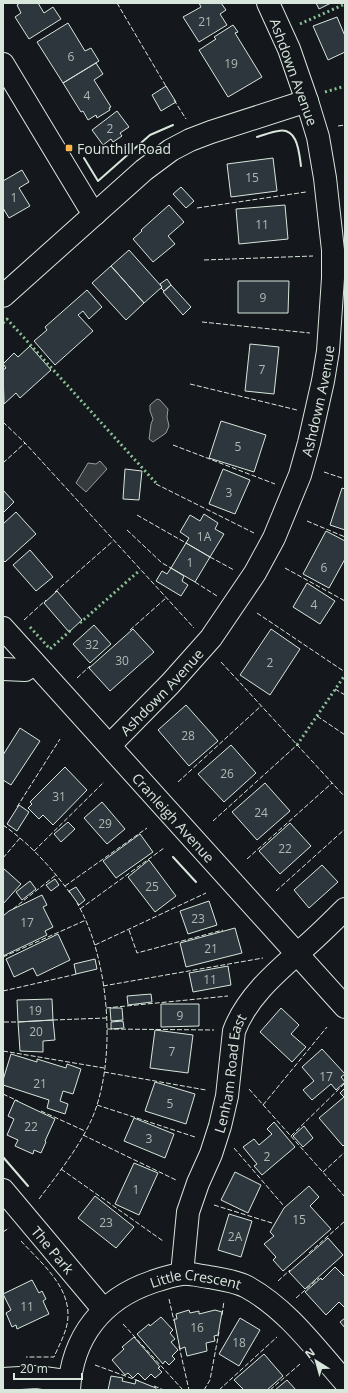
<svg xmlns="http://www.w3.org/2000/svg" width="348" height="1393" viewBox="0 0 348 1393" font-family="'Open Sans',sans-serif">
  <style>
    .water { fill: #363b3e; stroke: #939e99 }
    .building { fill: #2c363c; stroke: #d8e6dc }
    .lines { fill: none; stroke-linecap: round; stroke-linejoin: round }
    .minor-casing { stroke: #d8e6dc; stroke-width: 24 }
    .minor { stroke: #14181c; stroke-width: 22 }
    .hedge { stroke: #8ac095; stroke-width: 3; stroke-dasharray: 2 3; stroke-linecap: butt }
    .fence { stroke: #d8e6dc; stroke-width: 1; stroke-dasharray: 5 2; stroke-linecap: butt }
    .wall { stroke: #d8e6dc; stroke-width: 2 }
    .poi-dot { fill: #ffb74d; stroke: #14181c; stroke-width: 1.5 }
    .labels { text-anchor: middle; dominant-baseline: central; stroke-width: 3; stroke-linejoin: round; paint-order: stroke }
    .number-label { font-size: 12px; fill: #adbab4 }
    .street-label { font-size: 14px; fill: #d8e6dc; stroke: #14181c }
    .poi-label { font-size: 14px; fill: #d8e6dc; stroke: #14181c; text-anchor: start }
  </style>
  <rect width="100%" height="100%" fill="#14181c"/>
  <path class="water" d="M157,399L160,400L168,409L167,417L169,426L166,433L153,442L149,439L151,424L153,419L150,411V405Z
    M100,461L107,469L86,492L76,483L88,463L96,464Z"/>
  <path class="building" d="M20,3H38L44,13L53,7L61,19L29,39L15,17L21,13L17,5Z
    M199,3H221L226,10L220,14L227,25L199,42L183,17L201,7Z
    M316,3H331L319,9Z
    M337,17L345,36V52L328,60L313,26Z
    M68,23L85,51L91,48L99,61L63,83L37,42Z
    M233,25L238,32L235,33L262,77L228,97L199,50L216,39L214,37Z
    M96,63L103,74L94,80L111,107L109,108L110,110L97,118L96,115L88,120L83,111L81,112L63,83Z
    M166,86L176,102L161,111L152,95Z
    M117,111L129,127L120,133L122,136L113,142L111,139L103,145L92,130Z
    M273,158L277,191L231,197L227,164Z
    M22,170L29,182L19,188L30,206L9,218L3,208V181Z
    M181,187L194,201L186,208L173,194Z
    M169,205L184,222L168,236L175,244L153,262L133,239L142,231L141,230Z
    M285,205L288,239L239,244L236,209Z
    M129,250L162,287L144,303L111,266Z
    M111,266L144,303L126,320L92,283Z
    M167,279L171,285L164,291L161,288L162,287L160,284Z
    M238,281H289L288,313H238Z
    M171,285L191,307L183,315L163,292Z
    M87,290L102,307L89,319L83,311L78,315L93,331L55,365L34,341L47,330L45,327Z
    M250,344L279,347L274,394L245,391Z
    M30,346L51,370L20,398L16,393L4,404L3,370L6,368L3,364L14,353L18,357Z
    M221,421L266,435L254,472L209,458Z
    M125,469L142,471L139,500L123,499Z
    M223,469L250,480L235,514L209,504Z
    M342,488L345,489V530L330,525Z
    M3,490L14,502L3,513Z
    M16,512L36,534L5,562L3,560V524Z
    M204,514L218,523L215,529L224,534L210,557L186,543L189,538L180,532L190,515L200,521Z
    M326,531L345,541V559L329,588L303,574Z
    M186,543L210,557L195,582L171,568Z
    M30,550L53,577L36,591L13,565Z
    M171,568L184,576L182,581L188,585L181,596L156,581L162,571L167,574Z
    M307,583L335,601L320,624L293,607Z
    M57,591L82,620L69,632L44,603Z
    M94,625L111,644L90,663L73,644Z
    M133,629L154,652L110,691L89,668Z
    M271,629L300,649L270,695L240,675Z
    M186,705L218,741L189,766L158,730Z
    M20,728L40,741L11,785L3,780V755Z
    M231,745L256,773L224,802L198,774Z
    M65,767L87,790L53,825L43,815L39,819L28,808L32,804L30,802Z
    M265,783L290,811L257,840L232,812Z
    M102,802L125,829L107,844L84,818Z
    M19,805L29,812L17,831L7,824Z
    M68,822L75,829L61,842L54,834Z
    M290,823L311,846L280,874L259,851Z
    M140,834L153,852L116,878L103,861Z
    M149,860L176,896L155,912L128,877Z
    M322,865L338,882L309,908L294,890Z
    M3,868L21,884L3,904Z
    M55,879L59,885L51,891L46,885Z
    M30,881L36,889L22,900L16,892Z
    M76,887L85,900L79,905L69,891Z
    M42,895L47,905L43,907L53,927L45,931L47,935L3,956V916L9,911Z
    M209,901L217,925L188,934L180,911Z
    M235,928L242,953L186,967L180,943Z
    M58,934L70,960L37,976L33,968L14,977L6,959Z
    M95,959L97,969L76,974L74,964Z
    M228,966L231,985L193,992L189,973Z
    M151,994L152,1002L128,1005L127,996Z
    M52,999L53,1020L18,1022L17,1000Z
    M161,1004H199V1026L161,1027Z
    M110,1008H122L123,1020L111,1021Z
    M281,1008L299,1025L291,1034L306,1047L292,1062L260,1032Z
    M53,1020L55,1040L43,1041V1052L20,1051L18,1022Z
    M123,1021L124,1028L111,1029V1022Z
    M155,1030L193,1035L188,1073L150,1068Z
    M322,1049L345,1074L341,1077L345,1082L336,1090L331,1084L312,1100L303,1090L314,1081L302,1067Z
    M11,1054L37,1062V1059L66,1068L67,1064L81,1069L73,1094L63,1091L60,1101L68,1104L65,1114L47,1108L49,1100L3,1085V1080Z
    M155,1082L195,1094L186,1124L145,1111Z
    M345,1088V1144L343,1146L319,1118L344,1097L340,1093Z
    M15,1100L55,1119L45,1141L46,1142L41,1153L34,1150L33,1154L15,1146L18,1140L7,1135L14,1119L8,1116Z
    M134,1118L174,1134L165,1158L124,1141Z
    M274,1122L295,1147L262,1175L254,1166L257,1164L243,1147L254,1139L259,1145L272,1134L267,1129Z
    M304,1126L313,1138L303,1147L293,1136Z
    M134,1163L158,1173L139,1215L115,1204Z
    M235,1172L261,1185L248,1213L221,1200Z
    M309,1186L319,1197L310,1206L331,1229L283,1271L273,1260L276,1257L264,1244L274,1236L270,1232L284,1208Z
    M95,1196L134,1227L116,1248L78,1218Z
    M229,1214L252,1221L241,1257L218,1250Z
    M328,1238L343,1255L305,1289L289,1272Z
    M335,1267L345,1277V1308L339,1302L326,1315L305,1292L321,1278L322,1280Z
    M32,1280L39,1293L42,1291L46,1299L43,1301L49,1314L17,1329L16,1325L12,1327L6,1313L11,1310L3,1294Z
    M189,1310L190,1313L199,1311V1314L215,1310L222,1312L218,1335L214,1336L215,1341L206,1343L207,1351L187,1356L185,1347L180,1349L174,1319H177L176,1314Z
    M161,1317L173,1330L170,1333L175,1339L171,1342L178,1350L172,1356L175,1359L169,1365L165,1361L163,1364L137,1334L149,1324L150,1326Z
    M240,1318L260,1330L239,1366L219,1354Z
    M345,1318V1328L340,1322Z
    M134,1337L160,1367L158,1368L162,1372L155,1378L151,1374L145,1380L138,1373L133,1378L128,1373L125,1375L112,1360L124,1349L122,1347Z
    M264,1354L283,1376L267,1390H244L234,1380Z
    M111,1376L123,1378L122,1381L135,1384L136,1380L156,1388V1390H105H108Z
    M287,1380L296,1390H275Z"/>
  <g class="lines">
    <defs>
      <g id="minor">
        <path d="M3,64L88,205L95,214"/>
        <path d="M3,296L144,170L171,150L190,140L211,132L307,101"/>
        <path id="s1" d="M3,628L345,1007"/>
        <path d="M3,669L25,670L34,663"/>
        <path id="s2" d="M110,745L170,684L211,638L255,573L274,538L300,475L309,443L323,381L328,351L333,278V250L325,178L318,137L307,101L289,49L268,3"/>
        <path id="s3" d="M3,1190L103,1309"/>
        <path id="s4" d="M182,1274L188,1212L198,1183L211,1154L220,1126L227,1096L234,1031C246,999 273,975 298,953C314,940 330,924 345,909"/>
        <path d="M3,1379L37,1377L58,1380H69"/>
        <path id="s5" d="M69,1390C72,1337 102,1299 152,1282C161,1279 172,1275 182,1274C190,1273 200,1276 209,1277C221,1279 236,1281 247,1287C287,1309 315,1348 345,1382"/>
      </g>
    </defs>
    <use href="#minor" class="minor-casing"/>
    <use href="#minor" class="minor"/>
    <path class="hedge" d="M300,24L345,4
      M325,92L345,86
      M3,323L7,319L156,483
      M80,623L140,570
      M30,627L50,649L71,630
      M297,745L345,675"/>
    <path class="fence" d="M117,3L167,88
      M174,100L186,119
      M338,126L345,125
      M344,161L345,160
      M197,208L306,192
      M204,260L313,256
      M202,322L310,333
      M190,384L297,410
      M3,422L25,443L194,628
      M173,445L275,484
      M3,463L25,443
      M324,472L345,479
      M156,484L254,533
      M137,515L186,543
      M307,521L345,537
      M127,530L162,563L171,568
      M210,557L234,570
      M285,568L345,601
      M195,582L217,596
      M55,592L113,541
      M257,613L345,672
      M24,620L46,600
      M130,630L166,598
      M221,662L345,797
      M77,678L90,666
      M335,689L345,695
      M317,716L345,735
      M178,782L261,706
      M17,807L60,739
      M213,821L297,745
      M3,825C29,843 51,867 70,893
      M34,851L104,782
      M3,858L20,838
      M247,859L332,783
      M65,886L147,828
      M276,891L345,829
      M13,909L56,875
      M80,909L164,848
      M129,930L137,953L223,930
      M95,945L206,893
      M3,957L86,920
      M103,986L263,958
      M3,991L77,974
      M106,1008L228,996
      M53,1020L106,1018
      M4,1022H18
      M107,1029L214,1030
      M3,1051L104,1068
      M104,1072L206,1090
      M249,1089L345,1197
      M3,1094L18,1101
      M97,1105L195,1137
      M263,1105L327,1027
      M41,1111L85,1131
      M83,1135L176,1180
      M291,1136L345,1083
      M234,1148L283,1205
      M61,1169L163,1241
      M323,1172L345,1152
      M39,1199C57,1175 77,1150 90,1123C118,1064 110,959 77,903
      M214,1205L272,1223
      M3,1232L9,1228
      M21,1241C40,1262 69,1285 68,1316C68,1330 59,1345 54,1357H26
      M309,1253L345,1221
      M278,1281L290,1270
      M296,1298L319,1278
      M169,1299L174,1321
      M222,1315L224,1301
      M123,1324L183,1390
      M179,1346L189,1390
      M95,1365L139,1381
      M154,1386L164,1390
      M204,1390L210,1380L219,1332
      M219,1390L277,1337
      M270,1390L300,1364
      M322,1390L323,1389"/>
    <path class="wall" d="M257,137C264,135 271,132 278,131C298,127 299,153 301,166
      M84,158L98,181L150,135L173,125
      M173,857L196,882
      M3,1157L28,1186"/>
  </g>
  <rect class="poi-dot" x="65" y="144" width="8" height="8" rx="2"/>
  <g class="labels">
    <g class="number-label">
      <text x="205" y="21">21</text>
      <text x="71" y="56">6</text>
      <text x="231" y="63">19</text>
      <text x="87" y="95">4</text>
      <text x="110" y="128">2</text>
      <text x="252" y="177">15</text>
      <text x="14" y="197">1</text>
      <text x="262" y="224">11</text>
      <text x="263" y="297">9</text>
      <text x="262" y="369">7</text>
      <text x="238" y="446">5</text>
      <text x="229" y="492">3</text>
      <text x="204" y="536">1A</text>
      <text x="190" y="562">1</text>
      <text x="324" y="567">6</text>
      <text x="314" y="604">4</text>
      <text x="92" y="644">32</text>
      <text x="122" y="660">30</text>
      <text x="270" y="662">2</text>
      <text x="188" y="735">28</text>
      <text x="227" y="773">26</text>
      <text x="59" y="796">31</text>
      <text x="261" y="812">24</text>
      <text x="105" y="823">29</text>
      <text x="285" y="848">22</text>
      <text x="152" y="886">25</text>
      <text x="198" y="918">23</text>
      <text x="27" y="922">17</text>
      <text x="211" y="948">21</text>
      <text x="210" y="979">11</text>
      <text x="35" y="1010">19</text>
      <text x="180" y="1015">9</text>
      <text x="36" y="1031">20</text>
      <text x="172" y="1051">7</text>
      <text x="326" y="1076">17</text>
      <text x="40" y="1083">21</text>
      <text x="170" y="1103">5</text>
      <text x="31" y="1126">22</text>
      <text x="149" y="1138">3</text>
      <text x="267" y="1156">2</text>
      <text x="136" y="1189">1</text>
      <text x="299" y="1219">15</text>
      <text x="106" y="1222">23</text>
      <text x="235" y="1236">2A</text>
      <text x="27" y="1306">11</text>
      <text x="197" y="1327">16</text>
      <text x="239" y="1342">18</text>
    </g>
    <g class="street-label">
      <text transform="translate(294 72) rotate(70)">Ashdown Avenue</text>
      <text stroke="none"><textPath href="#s2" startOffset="410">Ashdown Avenue</textPath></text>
      <text stroke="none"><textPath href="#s2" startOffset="74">Ashdown Avenue</textPath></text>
      <text stroke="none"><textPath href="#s1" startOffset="255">Cranleigh Avenue</textPath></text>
      <text stroke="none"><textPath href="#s4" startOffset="208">Lenham Road East</textPath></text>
      <text stroke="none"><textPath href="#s3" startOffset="78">The Park</textPath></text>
      <text stroke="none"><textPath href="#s5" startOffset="190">Little Crescent</textPath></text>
    </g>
    <g class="poi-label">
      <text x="77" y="148">Founthill Road</text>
    </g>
  </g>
  <rect width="348" height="1393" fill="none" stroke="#d8e6dc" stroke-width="8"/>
  <g transform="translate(316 1361) rotate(323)" stroke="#14181c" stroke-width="3" paint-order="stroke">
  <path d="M0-3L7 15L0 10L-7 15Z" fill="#d8e6dc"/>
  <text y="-6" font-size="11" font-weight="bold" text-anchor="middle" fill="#d8e6dc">N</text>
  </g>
  <path d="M14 1373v6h68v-6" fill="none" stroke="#d8e6dc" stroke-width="2"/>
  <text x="20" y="1373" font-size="12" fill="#d8e6dc" stroke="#14181c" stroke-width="3" paint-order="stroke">20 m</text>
</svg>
